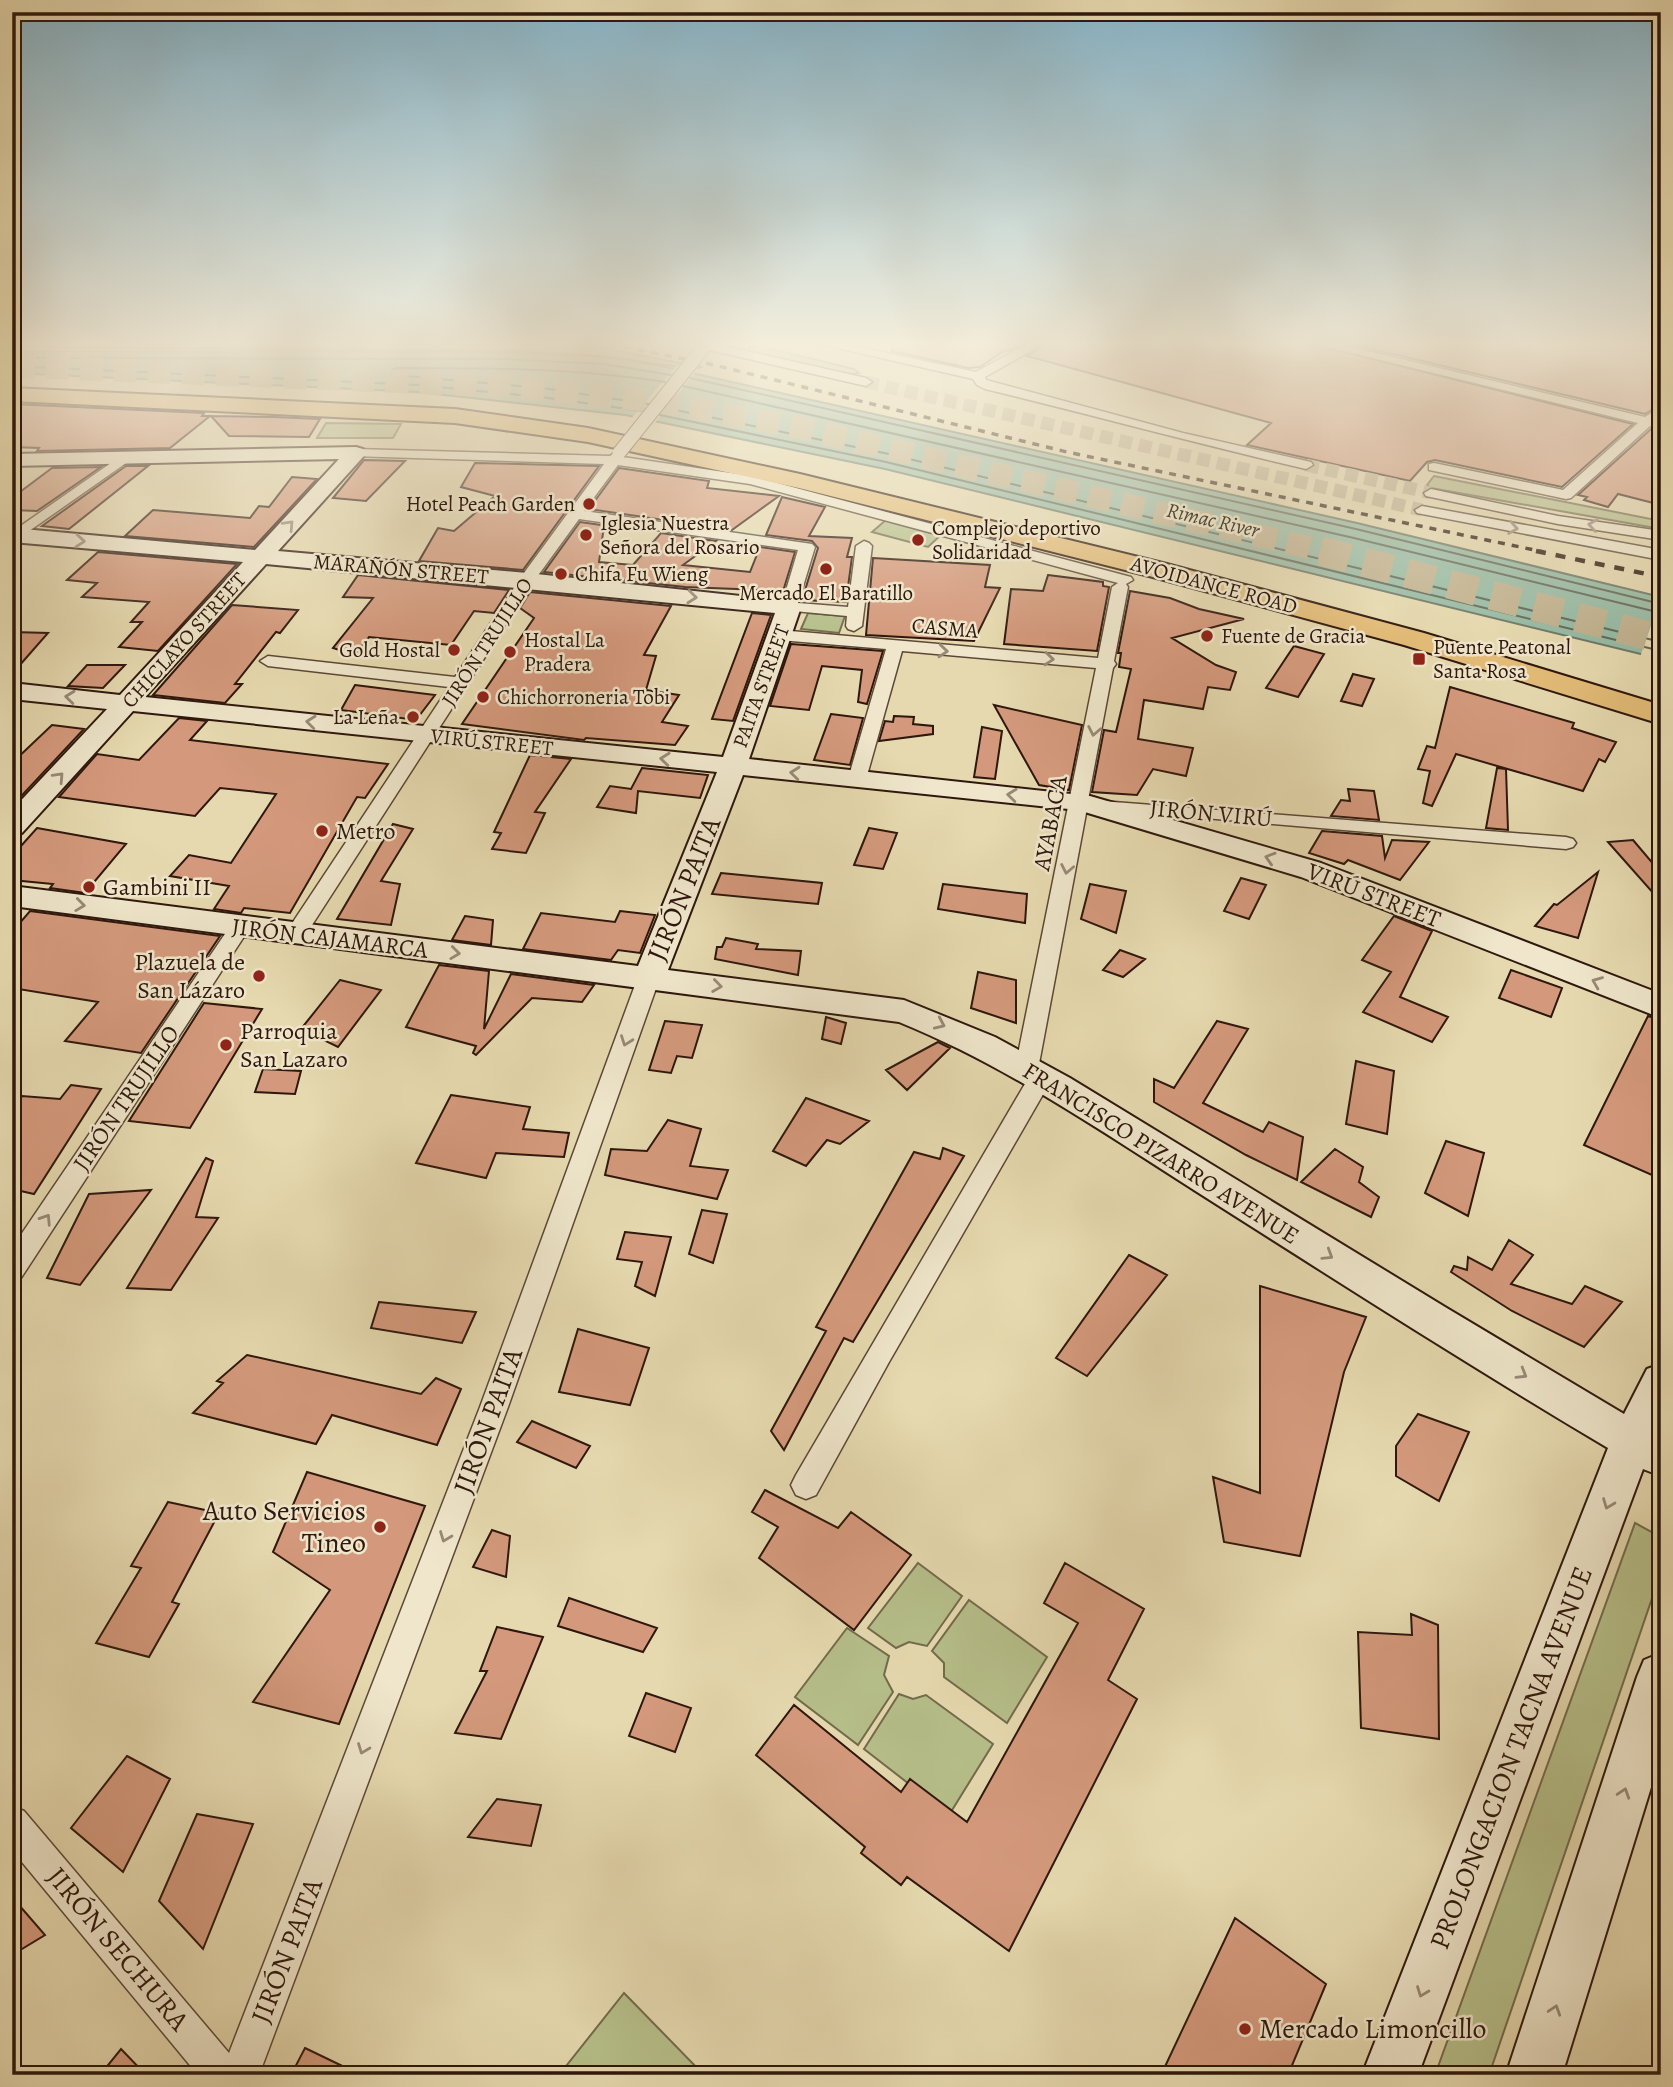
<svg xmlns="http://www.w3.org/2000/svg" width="1673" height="2087" viewBox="0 0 1673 2087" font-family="Alegreya,serif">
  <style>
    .green { fill: #b6bf8a; stroke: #726b4c; stroke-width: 2 }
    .water { fill: #97bba5; stroke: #6d7968; stroke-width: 2 }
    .pier { fill: #e6d9af }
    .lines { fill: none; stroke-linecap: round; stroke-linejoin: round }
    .shore { stroke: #626959; stroke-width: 2 }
    .building { fill: #d4997c; stroke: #2e170d; stroke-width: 2 }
    .street-tunnel { stroke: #c1b28f; stroke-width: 13; stroke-dasharray: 13 7; stroke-linecap: butt }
    .highway-tunnel-far1 { stroke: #c1b28f; stroke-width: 23; stroke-dasharray: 23 11; stroke-linecap: butt }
    .highway-tunnel { stroke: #c1b28f; stroke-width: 29; stroke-dasharray: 29 15; stroke-linecap: butt }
    .street-casing { stroke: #5c4836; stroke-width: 3 }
    .secondary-casing { stroke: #2e170d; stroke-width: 4 }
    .highway-casing { stroke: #2e170d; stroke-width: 4 }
    .street { fill: #efe6cb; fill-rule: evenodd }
    .secondary { fill: #efe6cb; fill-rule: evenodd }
    .highway { fill: #e3bc78; fill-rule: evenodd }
    .rail-far1 { stroke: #2e170d; stroke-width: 3.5; stroke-dasharray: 7 7; stroke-linecap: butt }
    .rail { stroke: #2e170d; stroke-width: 4.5; stroke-dasharray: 10 10; stroke-linecap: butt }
    .street-bridge-casing { stroke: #5c4836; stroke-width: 15; stroke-linecap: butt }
    .street-bridge { stroke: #efe6cb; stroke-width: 13 }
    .oneway { stroke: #988976 }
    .poi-dot { fill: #8f2418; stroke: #efe6cb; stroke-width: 2.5 }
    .labels { text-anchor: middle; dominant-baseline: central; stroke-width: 5; stroke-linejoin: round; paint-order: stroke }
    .far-poi-label { font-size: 21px; fill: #2e170d; stroke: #efe6cb; text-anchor: start }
    .far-water-label { font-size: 21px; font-style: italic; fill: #4e483b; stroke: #efe6cb }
    .far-street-label { font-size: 21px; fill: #2e170d; stroke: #efe6cb }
    .street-label { font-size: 24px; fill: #2e170d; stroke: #efe6cb }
    .poi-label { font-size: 24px; fill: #2e170d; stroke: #efe6cb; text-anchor: start }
    .near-street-label { font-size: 28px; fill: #2e170d; stroke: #efe6cb }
    .near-poi-label { font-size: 28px; fill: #2e170d; stroke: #efe6cb; text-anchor: end }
  </style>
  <rect width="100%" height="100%" fill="#e6d9af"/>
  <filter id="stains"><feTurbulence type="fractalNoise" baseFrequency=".00286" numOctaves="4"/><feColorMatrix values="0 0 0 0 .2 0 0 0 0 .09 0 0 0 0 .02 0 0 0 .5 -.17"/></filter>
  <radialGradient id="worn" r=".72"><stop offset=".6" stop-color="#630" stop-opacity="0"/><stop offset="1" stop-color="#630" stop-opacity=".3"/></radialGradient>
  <path class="green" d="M12,344H582L701,367L696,369L599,356L513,351L12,347Z
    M751,346H759L854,369L859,373L845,375L750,351L748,348Z
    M326,423L401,424L393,438H317Z
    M1434,476L1661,521V529L1431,488L1427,485Z
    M887,519L943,533L928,547L872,532Z
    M808,613L845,616L839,633L801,629Z
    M1635,1523L1661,1537V1572L1489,2075H1435Z
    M918,1563L962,1596L927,1646L909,1642L896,1648L868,1628Z
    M969,1600L1047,1657L1007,1723L944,1677V1663L932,1651Z
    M847,1628L889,1656L884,1675L893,1692L858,1745L795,1697Z
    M899,1694L913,1699L926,1695L993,1744L949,1815L864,1749Z
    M624,1993L704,2075H559Z"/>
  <path class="water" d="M12,351L504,352L605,357L661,366L1357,523L1661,597V659L885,469L625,415L417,392L12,373Z"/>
  <path class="pier" d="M677,365L698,369L653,425L630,420Z
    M1661,597V640L1654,660L1640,657Z"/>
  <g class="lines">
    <path class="shore" d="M12,358L504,359L604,364L671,375
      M12,366L418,385L541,397L642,411
      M690,378L1356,529L1661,604
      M683,386L1354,538L1661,613
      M648,404L542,388L394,375L391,371L395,368C486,368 575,368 665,382
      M666,408L889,454L1661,642
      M660,415L886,462L1661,651"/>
  </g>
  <path class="building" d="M893,344H1021L1009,351L1005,350L980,367L968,368L892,351Z
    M1046,344H1313L1633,424L1562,487L1435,460L1427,462L1410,481L1247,445L1271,423L1027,356Z
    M1351,344H1661V408H1655L1645,414Z
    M12,404L204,413L202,416H210L170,448L37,451L39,448L12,447Z
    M211,416L274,417L320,419L309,437L229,436Z
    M1651,429L1661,431V505L1618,494L1608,507L1584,500L1587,497L1578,495Z
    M364,460L405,461L366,501L333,498Z
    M475,463L599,466L523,570L419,561L438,528L454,531L495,496L461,487Z
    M126,466H148L69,529L42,526Z
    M101,467L37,511L12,510V498L52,468Z
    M619,468L709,481L707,488L779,496L732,530L589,509Z
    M292,477L317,479L254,547L125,536L153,510L250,518L259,506L269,507Z
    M782,497L825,507L809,536L852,538L847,557H852L846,602L802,600L818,548L812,541L766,535Z
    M580,522L608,526L603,533L599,562L633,565L661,533L716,541L683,565L750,572L760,547L795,552L781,598L759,595L761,590L685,587L544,572Z
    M98,552L237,564L158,651L119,647L142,622H131L149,602L82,597L97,583L67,580Z
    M873,558L990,565L985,587L1000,588L974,641L866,635Z
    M358,575L509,590L494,613L474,611L451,645L369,637L355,655L333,648L373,598L343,597Z
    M1048,575L1103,582V586L1109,587L1097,651L1004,644L1011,589L1043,591Z
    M1130,591L1170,598L1199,609L1244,619L1172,638L1216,665L1236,672L1230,690L1208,687L1203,709L1144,700L1138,739L1193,748L1186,776L1153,769L1137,795L1092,792L1104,730L1116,732L1131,669L1119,667L1121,653H1118Z
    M530,592L671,606L644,655L656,656L646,690L679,695L662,722L688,726L675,745L586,738L584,740L462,724L534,618L520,608Z
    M232,605L298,610L280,633L276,632L235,684H242L225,703L153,695Z
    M752,613L771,615L733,721L712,719Z
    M12,632L48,633L12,674Z
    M791,644L883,651L867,704L858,702L862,670L822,666L809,710L770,706Z
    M1294,646L1324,654L1298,697L1266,688Z
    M87,665H125L103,688L68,686Z
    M1353,674L1374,679L1362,706L1341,701Z
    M355,685L435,695L416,720L341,710Z
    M1450,687L1574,723L1572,728L1616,742L1605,762L1599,759L1583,791L1456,754L1432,806L1423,803L1430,771L1418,769L1427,746L1435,748Z
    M994,705L1082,725L1069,790L1039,785Z
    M831,714L863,718L850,765L814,760Z
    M894,716L914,717L913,724L933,726V734L879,741L885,721L893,722Z
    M179,718L207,721L190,740L388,764L365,798L357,797L290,913L244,908L241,913L214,909L229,886L170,876L189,855L231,863L276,794L220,788L195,816L59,797L97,754L139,760Z
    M52,725L84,729L12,806V763Z
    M982,727L1002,731L995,779L974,777Z
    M530,755L571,759L535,812L545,813L526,853L492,849L501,833L494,832Z
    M642,768L708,775L700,798L638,791L636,813L597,807L610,786L631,789Z
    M1497,768L1506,769L1508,830L1486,828Z
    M1348,789L1374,791L1379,820L1331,816L1341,800L1350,801Z
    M393,824L413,829L381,881L400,884L391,925L337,919Z
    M37,828L126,844L85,893L50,888L53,884L12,880V856Z
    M869,828L897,833L883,869L854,865Z
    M1322,831L1382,836L1385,858L1392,840L1429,842L1400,880L1348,860L1344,864L1309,853Z
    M1633,840L1661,873V889L1654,894L1608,842Z
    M1598,872L1578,938L1535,926L1554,904L1557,905Z
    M721,873L822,883L818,904L712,894Z
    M1241,878L1266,885L1249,919L1224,911Z
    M943,884L1027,894L1025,923L938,909Z
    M1090,884L1126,891L1116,933L1081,919Z
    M30,911L220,936L141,1053L65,1041L98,1002L12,988V932Z
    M620,911L655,915L640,953L618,950L611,960L523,949L541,913L615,922Z
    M465,916L493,920L491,945L452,940Z
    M1394,916L1432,931L1400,997L1448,1017L1432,1042L1363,1012L1391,972L1362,960Z
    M726,938L758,944L756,949L801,951L798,975L715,959L717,947H722Z
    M1120,950L1145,959L1123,977L1103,970Z
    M439,965L489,971L484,1029L511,974L594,985L582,1002L532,998L476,1055L473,1053L476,1046L406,1027Z
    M1511,970L1562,988L1551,1017L1499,998Z
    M978,972L1016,980V1023L971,1008Z
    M340,980L381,990L338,1047L301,1029Z
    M204,1003L262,1009L190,1128L129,1121Z
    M1648,1016L1661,1020V1179L1584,1145Z
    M826,1017L846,1023L841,1044L822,1039Z
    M665,1021L702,1025L692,1058L677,1056L671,1073L649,1070Z
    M1217,1021L1248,1029L1203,1103L1263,1132L1269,1122L1303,1137L1297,1180L1246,1155L1154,1102V1079L1174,1088Z
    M938,1042L950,1048L907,1090L886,1070Z
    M1356,1061L1394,1071L1387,1134L1346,1124Z
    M263,1069L301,1071L295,1094L255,1092Z
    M71,1085L101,1089L34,1194L12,1189V1111L22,1096L60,1099Z
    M451,1095L530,1107L523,1129L569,1133L564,1157L496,1153L486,1178L416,1163Z
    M806,1098L869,1121L840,1144L827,1140L806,1166L773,1151Z
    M668,1120L701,1129L690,1166L728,1170L717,1199L605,1175L611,1149L647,1151Z
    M1446,1141L1484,1153L1468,1216L1425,1193Z
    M943,1148L964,1156L853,1342L844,1338L784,1450L771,1431L826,1331L816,1327L914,1152L940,1159Z
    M1335,1149L1363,1167L1359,1182L1379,1197L1371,1217L1301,1182Z
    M206,1158L213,1161L196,1217L218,1218L171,1290L127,1288Z
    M151,1190L80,1285L47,1278L89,1194Z
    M702,1210L727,1214L713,1263L689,1254Z
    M625,1232L671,1237L655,1296L635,1286L642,1262L617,1259Z
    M1509,1240L1533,1255L1511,1284L1572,1304L1585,1286L1622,1302L1584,1347L1512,1311L1451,1272L1454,1266L1467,1270L1468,1257L1492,1270Z
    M1129,1255L1167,1275L1087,1376L1056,1358Z
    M1260,1286L1366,1317L1344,1372L1300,1556L1224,1542L1213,1477L1260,1493Z
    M379,1302L476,1312L462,1343L371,1328Z
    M578,1329L649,1348L630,1405L559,1392Z
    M247,1355L421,1394L436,1378L461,1389L437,1445L332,1415L316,1444L193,1413L223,1383L217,1381Z
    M1418,1414L1469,1432L1439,1501L1396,1476V1446Z
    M532,1421L590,1446L576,1468L517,1442Z
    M307,1472L425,1506L339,1724L253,1702L330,1590L273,1552Z
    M765,1490L838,1528L851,1512L911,1555L854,1630L759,1558L778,1527L752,1512Z
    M168,1502L219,1513L172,1602L179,1604L149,1657L96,1643L141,1568L131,1566Z
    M492,1530L510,1536L506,1577L473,1567Z
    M1065,1563L1144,1609L1108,1680L1137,1699L1009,1951L907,1877L901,1885L861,1853L865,1847L756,1755L794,1705L901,1792L910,1779L967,1822L1078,1623L1044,1603Z
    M569,1598L657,1628L643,1652L558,1626Z
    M1411,1614L1438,1625L1439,1739L1361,1728L1358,1632L1412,1635Z
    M497,1627L543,1637L501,1739L455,1733L487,1671H480Z
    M646,1693L691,1708L675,1752L629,1736Z
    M127,1756L170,1779L123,1872L71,1828Z
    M497,1799L541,1805L531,1846L468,1837Z
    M197,1814L253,1824L203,1949L159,1901Z
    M12,1897L45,1935L12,1955Z
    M1235,1918L1326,1984L1288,2075H1161Z
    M305,2048L361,2075H291Z
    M121,2049L146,2075H100Z"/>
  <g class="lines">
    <path class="street-tunnel" d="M866,382L1422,510
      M1306,465L1431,493"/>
    <path class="highway-tunnel-far1" d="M12,366L506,386L654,401L796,427L1327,552"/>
    <path class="highway-tunnel" d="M1321,551L1661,639"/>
    <defs>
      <path id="street" d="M701,344H715L866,378L872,382L866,386L709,350L704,355H696L694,352Z
        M820,344H845L976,372L1027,344H1043L985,377L986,380L1183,433L1311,462L1313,465L1306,469C1198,444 1092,415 985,389L977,385L973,379Z
        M1315,344H1338L1645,417L1656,410L1661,411L1657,420L1661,421V429L1650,426L1571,498L1566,499L1434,471L1429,470V464L1434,463L1563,490L1638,423Z
        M356,449L610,456L619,449L626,453L623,457L751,476L1131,577L1133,580L1126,584L1128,587L1114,661L1116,664L1113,668L1088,800L1566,837L1573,839L1576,843L1573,847L1566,849L1087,808L1038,1069L1049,1071L1053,1077L889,1362L816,1495L806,1499L796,1495L791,1485L796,1475L1029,1077L1019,1075L1015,1069L1096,668L902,651L866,779L857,785L848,779L886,649L779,640L771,635L779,630L1098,658L1112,587L1118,583L750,484L618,465L584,511L812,544L815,547L798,603L848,607L856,546L864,541L869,543L872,546L862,626L854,631L848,629L846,626L847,616L783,610L781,607L798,550L579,519L534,581L303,939H289L285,934L449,687L268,666L260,661L268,656L455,677L521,577L604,464L351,456V450Z
        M121,456L128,460L126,463L12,543V532Z
        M1431,489L1558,516L1661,531V540L1558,524L1426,496L1424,493Z
        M1422,506L1661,550V560L1417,513L1415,510Z
        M240,920L247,922L250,927L247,932L21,1278L12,1281V1248L233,922Z
        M649,970L657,972L660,977L508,1407L259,2075H198L12,1850V1806L24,1811L229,2053L480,1407L638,977L641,972Z"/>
      <path id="secondary" d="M356,447L363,449L366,453L363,457L278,551L527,573L797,602L801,607L749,759L1090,796L1321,863L1661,994V1018L1301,877L1078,810L743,775L668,970L904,1000L995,1037L1070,1078L1445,1307L1624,1414L1647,1369L1661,1364V1426L1657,1433L1661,1434V1476L1643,1469L1418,2075H1362L1608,1448C1468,1365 1331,1277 1194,1190C1098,1129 1005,1065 899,1022L12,906V886L638,966L717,772L133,711L22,833L12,836V810L107,709L12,699V683L120,695L243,562L12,542V528L255,550L339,459L12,466V454ZM266,564L775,613L723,757L145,697Z
        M1661,1653V1755L1562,2075H1506L1637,1677L1644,1660Z"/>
      <path id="highway" d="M12,388L455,409L588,428L800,474L1167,564L1424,633L1661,705V724L1404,645L1149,576L799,488L588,442L455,423L12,401Z"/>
    </defs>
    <use href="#street" class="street-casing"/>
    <use href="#secondary" class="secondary-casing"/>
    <use href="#highway" class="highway-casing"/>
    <use href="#street" class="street"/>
    <use href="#secondary" class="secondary"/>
    <use href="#highway" class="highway"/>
    <path class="rail-far1" d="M610,344L710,364L1067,452L1544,552"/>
    <path class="rail" d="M1536,551L1661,577"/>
    <defs>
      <path id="street-bridge" d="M619,453L700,352"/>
    </defs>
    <use href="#street-bridge" class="street-bridge-casing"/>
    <use href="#street-bridge" class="street-bridge"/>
  </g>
  <defs><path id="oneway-chevron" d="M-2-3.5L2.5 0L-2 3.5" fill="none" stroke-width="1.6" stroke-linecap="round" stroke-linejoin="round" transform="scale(1.75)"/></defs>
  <g class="oneway">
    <use href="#oneway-chevron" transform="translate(289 525) rotate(-47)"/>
    <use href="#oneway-chevron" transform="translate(1593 525) rotate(-171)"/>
    <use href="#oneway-chevron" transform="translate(1513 528) rotate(10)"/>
    <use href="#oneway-chevron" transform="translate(80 541) rotate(5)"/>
    <use href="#oneway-chevron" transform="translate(692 597) rotate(6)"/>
    <use href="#oneway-chevron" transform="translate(943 651) rotate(5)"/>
    <use href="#oneway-chevron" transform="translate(1049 659) rotate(5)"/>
    <use href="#oneway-chevron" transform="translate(70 697) rotate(-174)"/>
    <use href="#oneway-chevron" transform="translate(311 722) rotate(-174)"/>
    <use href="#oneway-chevron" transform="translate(1094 731) rotate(101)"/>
    <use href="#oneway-chevron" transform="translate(665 759) rotate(-174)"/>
    <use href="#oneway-chevron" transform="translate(795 773) rotate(-174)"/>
    <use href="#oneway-chevron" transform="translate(59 777) rotate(-47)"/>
    <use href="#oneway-chevron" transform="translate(1012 795) rotate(-174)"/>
    <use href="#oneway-chevron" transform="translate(1270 858) rotate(-163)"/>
    <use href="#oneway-chevron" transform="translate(1067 869) rotate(101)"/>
    <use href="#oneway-chevron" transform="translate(80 905) rotate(7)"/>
    <use href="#oneway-chevron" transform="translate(455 953) rotate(7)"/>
    <use href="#oneway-chevron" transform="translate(1597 982) rotate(-158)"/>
    <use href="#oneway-chevron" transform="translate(717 986) rotate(8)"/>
    <use href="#oneway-chevron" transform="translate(940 1024) rotate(24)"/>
    <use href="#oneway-chevron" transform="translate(626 1041) rotate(110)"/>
    <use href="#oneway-chevron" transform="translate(46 1219) rotate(-57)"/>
    <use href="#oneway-chevron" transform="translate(1328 1255) rotate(32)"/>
    <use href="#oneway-chevron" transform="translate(1522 1374) rotate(31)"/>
    <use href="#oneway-chevron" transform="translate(1608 1504) rotate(111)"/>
    <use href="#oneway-chevron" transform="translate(445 1537) rotate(111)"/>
    <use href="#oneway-chevron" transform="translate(363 1749) rotate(111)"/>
    <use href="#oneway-chevron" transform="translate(1624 1793) rotate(-72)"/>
    <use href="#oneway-chevron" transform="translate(1422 1992) rotate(111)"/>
    <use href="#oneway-chevron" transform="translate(1555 2010) rotate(-72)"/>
  </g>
  <linearGradient id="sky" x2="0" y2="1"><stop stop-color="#87b7cd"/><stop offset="0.54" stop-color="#f4eedb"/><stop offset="1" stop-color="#f4eedb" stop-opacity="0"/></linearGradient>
  <rect width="1673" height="637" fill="url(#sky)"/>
  <g class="poi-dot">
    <circle cx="589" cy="504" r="7"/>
    <circle cx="586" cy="535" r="7"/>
    <circle cx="918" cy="540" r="7"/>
    <circle cx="826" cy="569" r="7"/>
    <circle cx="561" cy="574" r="7"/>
    <circle cx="1207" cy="636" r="7"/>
    <circle cx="454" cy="650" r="7"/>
    <circle cx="510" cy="652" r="7"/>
    <rect x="1412" y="652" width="14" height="14" rx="3.5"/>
    <circle cx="483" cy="697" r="7"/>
    <circle cx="413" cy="717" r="7"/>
    <circle cx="322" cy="831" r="7"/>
    <circle cx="89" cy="887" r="7"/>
    <circle cx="259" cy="976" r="7"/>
    <circle cx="226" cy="1045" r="7"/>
    <circle cx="380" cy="1527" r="7"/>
    <circle cx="1245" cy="2029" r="7"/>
  </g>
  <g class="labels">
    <g class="far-poi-label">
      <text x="575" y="504" text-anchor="end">Hotel Peach Garden</text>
      <text x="600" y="523">Iglesia Nuestra<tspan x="600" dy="24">Señora del Rosario</tspan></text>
      <text x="932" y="528">Complejo deportivo<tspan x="932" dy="24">Solidaridad</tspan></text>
      <text x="575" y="574">Chifa Fu Wieng</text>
      <text x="826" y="593" text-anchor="middle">Mercado El Baratillo</text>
      <text x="1221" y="636">Fuente de Gracia</text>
      <text x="524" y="640">Hostal La<tspan x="524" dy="24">Pradera</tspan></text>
      <text x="1433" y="647">Puente Peatonal<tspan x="1433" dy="24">Santa Rosa</tspan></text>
      <text x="440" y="650" text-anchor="end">Gold Hostal</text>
      <text x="497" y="697">Chichorroneria Tobi</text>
      <text x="399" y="717" text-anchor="end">La Leña</text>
    </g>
    <g class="far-water-label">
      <text transform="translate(1213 520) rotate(13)">Rimac River</text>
    </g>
    <g class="far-street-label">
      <text transform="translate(401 569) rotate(5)">MARAÑÓN STREET</text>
      <text transform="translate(1214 585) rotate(15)">AVOIDANCE ROAD</text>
      <text transform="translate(945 628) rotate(5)">CASMA</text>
      <text transform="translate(184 640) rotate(-48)">CHICLAYO STREET</text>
      <text transform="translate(487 642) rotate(-57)">JIRÓN TRUJILLO</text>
      <text transform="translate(761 686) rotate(-70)">PAITA STREET</text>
      <text transform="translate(492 742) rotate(6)">VIRÚ STREET</text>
    </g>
    <g class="street-label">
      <text transform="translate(1211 813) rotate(5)">JIRÓN VIRÚ</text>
      <text transform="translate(1050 823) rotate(-79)">AYABACA</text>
      <text transform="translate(1374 895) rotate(21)">VIRÚ STREET</text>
      <text transform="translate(330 938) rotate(7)">JIRÓN CAJAMARCA</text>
      <text transform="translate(126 1098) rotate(-56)">JIRÓN TRUJILLO</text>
      <text transform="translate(1161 1153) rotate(32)">FRANCISCO PIZARRO AVENUE</text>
    </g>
    <g class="poi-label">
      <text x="336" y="831">Metro</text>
      <text x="103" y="887">Gambini II</text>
      <text x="245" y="962" text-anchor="end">Plazuela de<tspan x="245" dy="28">San Lázaro</tspan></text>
      <text x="240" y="1031">Parroquia<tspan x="240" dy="28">San Lazaro</tspan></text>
    </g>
    <g class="near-street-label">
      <text transform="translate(684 889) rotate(-68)">JIRÓN PAITA</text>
      <text transform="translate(488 1421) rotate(-70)">JIRÓN PAITA</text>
      <text transform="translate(1511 1758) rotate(-69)">PROLONGACION TACNA AVENUE</text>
      <text transform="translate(118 1949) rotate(50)">JIRÓN SECHURA</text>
      <text transform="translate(287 1951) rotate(-69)">JIRÓN PAITA</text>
    </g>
    <g class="near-poi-label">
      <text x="366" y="1511">Auto Servicios<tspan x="366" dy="32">Tineo</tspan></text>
      <text x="1259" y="2029" text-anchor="start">Mercado Limoncillo</text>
    </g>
  </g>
  <rect width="1673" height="2087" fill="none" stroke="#e6d9af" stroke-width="42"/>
  <rect x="14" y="14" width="1645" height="2059" fill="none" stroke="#2e170d" stroke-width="3.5"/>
  <rect x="21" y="21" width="1631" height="2045" fill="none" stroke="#2e170d" stroke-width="2"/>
  <rect width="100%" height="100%" filter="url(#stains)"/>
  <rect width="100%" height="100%" fill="url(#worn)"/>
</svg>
